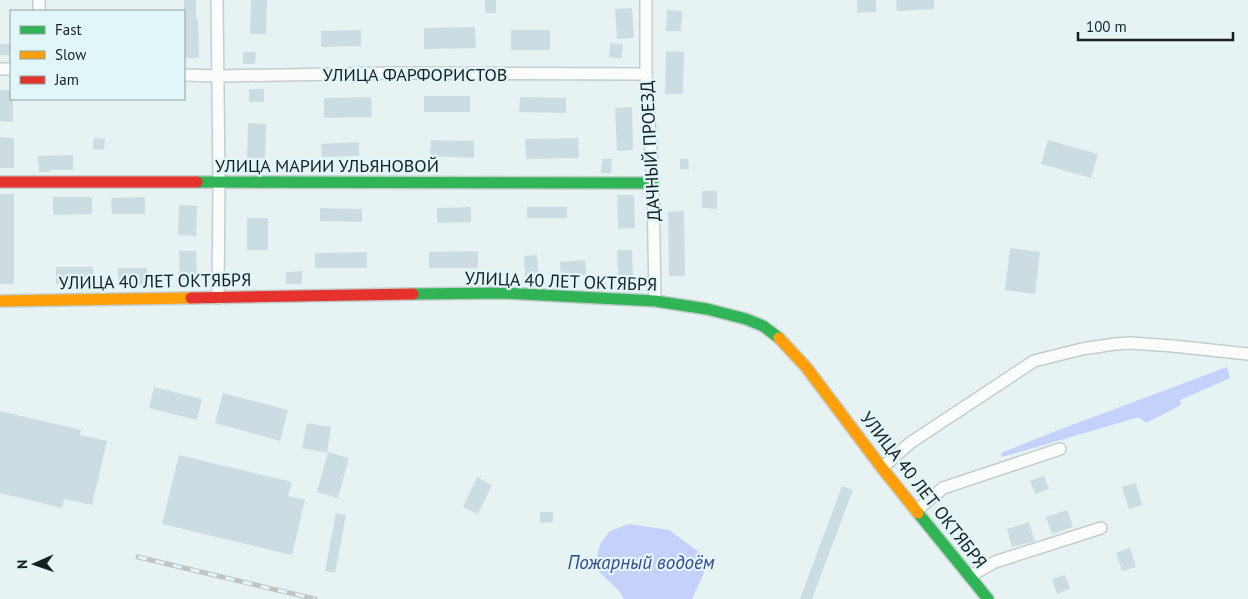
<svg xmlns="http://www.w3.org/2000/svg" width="1248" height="599" viewBox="0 0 1248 599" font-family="'PT Sans',sans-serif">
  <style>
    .water { fill: #c3d1fb }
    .building { fill: #cddce3 }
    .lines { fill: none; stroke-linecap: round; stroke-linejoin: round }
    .street-casing { stroke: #c4cdce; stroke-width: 14 }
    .fast-casing { stroke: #c4cdce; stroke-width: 14 }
    .slow-casing { stroke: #c4cdce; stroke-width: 14 }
    .jam-casing { stroke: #c4cdce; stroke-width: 14 }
    .street { stroke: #fbfdfd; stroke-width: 11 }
    .fast { stroke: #30b455; stroke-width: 11 }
    .slow { stroke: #ff9f0a; stroke-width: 11 }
    .jam { stroke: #e5322d; stroke-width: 11 }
    .rail-casing { stroke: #c1c4c4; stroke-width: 5 }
    .rail { stroke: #e1f6f9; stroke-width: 3; stroke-dasharray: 9; stroke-linecap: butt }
    .labels { text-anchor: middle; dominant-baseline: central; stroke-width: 4.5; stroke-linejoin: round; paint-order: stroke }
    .street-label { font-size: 18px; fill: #181f20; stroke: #e1f6f9 }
    .water-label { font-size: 19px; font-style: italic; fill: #3c478d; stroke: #e1f6f9 }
  </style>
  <rect width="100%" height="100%" fill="#e7f2f3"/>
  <path class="water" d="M1227,367L1230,378L1180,400L1181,405L1146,423L1139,417L1002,457L1001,453L1056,431Z
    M629,524L669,530L703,555L704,573L692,599H624L620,592L595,568L600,544L610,531Z"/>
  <path class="building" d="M184,0H196V18H198L199,58H184Z
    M251,0H267L266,34H250Z
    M485,0H496V13H485Z
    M857,0H876V12L857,13Z
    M896,0H934V9L897,11Z
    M632,8L634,38L617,39L615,9Z
    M667,10L682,11L681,31H666Z
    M475,27L476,48L424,49V28Z
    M361,30V46L321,47V31Z
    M511,30H550V50H511Z
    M610,43L623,44L622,58L609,57Z
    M0,44H11V55H0Z
    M666,51L684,52L683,94H665Z
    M243,52H256L255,64H243Z
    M249,89H264V102H249Z
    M0,90H11V99H13V122L0,121Z
    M424,96H470V112H424Z
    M371,97L372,117L324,118V98Z
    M520,97L566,98V113L519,112Z
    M632,107L633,150L617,151L615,108Z
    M248,123L266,124L265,158H247Z
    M0,137L14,138V168H0Z
    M94,138L105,139L104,150L93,149Z
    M578,138L579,158L526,159L525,139Z
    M431,140L474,141V158L430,156Z
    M1048,140L1098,154L1091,178L1041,164Z
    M359,142V156L322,157L321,144Z
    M73,155V170H50V172H39L38,156Z
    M602,159H612L611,173H601Z
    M680,159H688L689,169H680Z
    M702,191H717V209L702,208Z
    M0,194H14V284H0Z
    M617,195H634L635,228L618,229Z
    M53,197H92V214L53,215Z
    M145,197V214H112L111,198Z
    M179,205L197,206L196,236L178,235Z
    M471,207V222L437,223V208Z
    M527,207H567V218H527Z
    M320,208L362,209V222L320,221Z
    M684,211L685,276H669L668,212Z
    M247,218H268V250H247Z
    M1010,248L1040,252L1035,294L1005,290Z
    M617,250H632L633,278H618Z
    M179,251H196L197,279L180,280Z
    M478,251V268H429V252Z
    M367,252V268H315V253Z
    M537,255L538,279H525L524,256Z
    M585,260L586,275L561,277L560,262Z
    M56,267H93V284H56Z
    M118,268H147V285H118Z
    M302,271V284H286V272Z
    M154,387L202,399L197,420L149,408Z
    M223,393L288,410L280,441L215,423Z
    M0,411L81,430L80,435L107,441L92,505L64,499L62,508L0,493Z
    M307,423L331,427L327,453L302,448Z
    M328,452L349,458L338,498L317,492Z
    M179,455L292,482L288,496L305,500L292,555L162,524Z
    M1044,476L1049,489L1035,494L1030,481Z
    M477,477L492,485L478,514L463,507Z
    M1136,483L1142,505L1129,509L1122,487Z
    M842,486L853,490L812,599H800Z
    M1067,510L1073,527L1052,534L1046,517Z
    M540,512H553V522L540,523Z
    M336,513L346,515L335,573L325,571Z
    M1029,522L1035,541L1012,547L1007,529Z
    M1130,548L1136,567L1122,571L1116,553Z
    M1065,575L1070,589L1057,594L1052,579Z"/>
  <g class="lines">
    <defs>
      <path id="street" d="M39,0V11
        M217,0L219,182L218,298
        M646,0V74L653,183L655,301
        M0,69H11
        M184,75L219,76L395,73L646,74
        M882,468L910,443L1034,361L1082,349L1115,344L1131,343L1173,346L1248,354
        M916,511L943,488L1060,449
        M970,576L995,562L1101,528"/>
      <path id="fast" d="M197,182L653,183
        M413,294L504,293L655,301L707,309L746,319L763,326L779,338
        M918,513L988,599"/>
      <path id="slow" d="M0,301L191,298
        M779,338L806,367L882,468L918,513"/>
      <path id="jam" d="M0,182H197
        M191,298L413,294"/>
    </defs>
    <use href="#street" class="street-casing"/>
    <use href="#fast" class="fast-casing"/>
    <use href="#slow" class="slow-casing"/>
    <use href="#jam" class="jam-casing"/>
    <use href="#street" class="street"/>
    <use href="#fast" class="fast"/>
    <use href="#slow" class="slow"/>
    <use href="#jam" class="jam"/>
    <defs>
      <path id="rail" d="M138,557L315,599"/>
    </defs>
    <use href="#rail" class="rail-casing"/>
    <use href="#rail" class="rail"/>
  </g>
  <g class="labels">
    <g class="street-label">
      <text x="415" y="74">УЛИЦА ФАРФОРИСТОВ</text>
      <text transform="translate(650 151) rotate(-93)">ДАЧНЫЙ ПРОЕЗД</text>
      <text x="327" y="165">УЛИЦА МАРИИ УЛЬЯНОВОЙ</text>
      <text transform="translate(155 281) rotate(-1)">УЛИЦА 40 ЛЕТ ОКТЯБРЯ</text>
      <text transform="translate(561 281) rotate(2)">УЛИЦА 40 ЛЕТ ОКТЯБРЯ</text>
      <text transform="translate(924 490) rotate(52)">УЛИЦА 40 ЛЕТ ОКТЯБРЯ</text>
    </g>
    <g class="water-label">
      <text x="641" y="562">Пожарный водоём</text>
    </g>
  </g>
  <rect x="10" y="10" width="175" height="90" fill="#e1f6f9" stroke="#91a0a2"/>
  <rect x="20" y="26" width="25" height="8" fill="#30b455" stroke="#91a0a2"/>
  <text x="55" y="35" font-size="15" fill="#181f20">Fast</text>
  <rect x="20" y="51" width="25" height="8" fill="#ff9f0a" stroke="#91a0a2"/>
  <text x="55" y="60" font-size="15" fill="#181f20">Slow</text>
  <rect x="20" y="76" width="25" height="8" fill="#e5322d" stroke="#91a0a2"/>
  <text x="55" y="85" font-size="15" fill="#181f20">Jam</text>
  <g transform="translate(35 564) rotate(268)" stroke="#e1f6f9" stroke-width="4" paint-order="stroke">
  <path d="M0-4L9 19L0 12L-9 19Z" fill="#181f20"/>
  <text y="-8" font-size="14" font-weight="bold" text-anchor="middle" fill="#181f20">N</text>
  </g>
  <path d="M1078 32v8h155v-8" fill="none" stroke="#181f20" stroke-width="2.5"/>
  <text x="1086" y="32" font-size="15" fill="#181f20" stroke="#e1f6f9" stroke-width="4" paint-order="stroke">100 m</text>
</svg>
